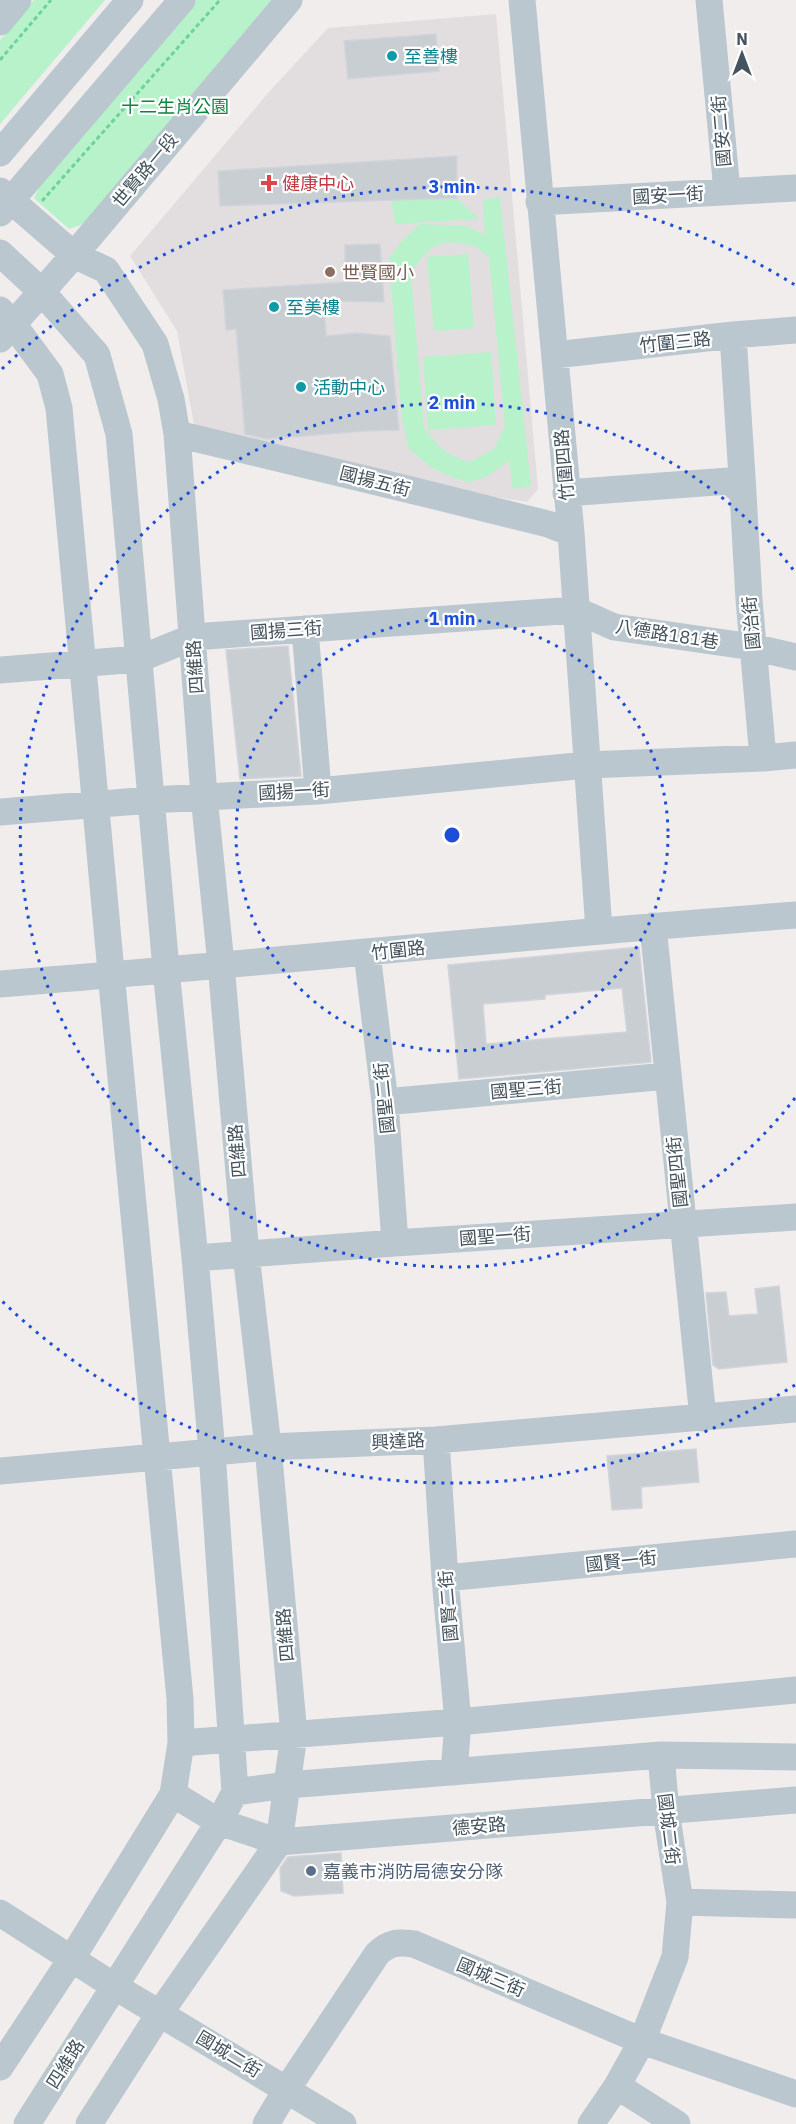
<svg xmlns="http://www.w3.org/2000/svg" width="796" height="2124" viewBox="0 0 796 2124" font-family="'IBM Plex Sans','Noto Sans TC',sans-serif">
  <style>
    .education { fill: #e2dee0 }
    .green { fill: #b7f2ca; fill-rule: evenodd }
    .building { fill: #c9ced3; stroke: #d1d4da; stroke-width: 1.5; fill-rule: evenodd }
    .lines { fill: none; stroke-linecap: round; stroke-linejoin: round }
    .path { stroke: #6dd399; stroke-width: 3; stroke-dasharray: 4.5 3; stroke-linecap: butt }
    .minor { stroke: #bac7ce; stroke-width: 27 }
    .ring { fill: none; stroke: #1d4ed8; stroke-width: 3; stroke-dasharray: 3 6 }
    .culture-dot { fill: #0f9aa8; stroke: #fff; stroke-width: 2 }
    .health-dot { fill: #e0444e; stroke: #fff; stroke-width: 2 }
    .education-dot { fill: #8d6e63; stroke: #fff; stroke-width: 2 }
    .service-dot { fill: #5c6f8a; stroke: #fff; stroke-width: 2 }
    .labels { text-anchor: middle; dominant-baseline: central; stroke-width: 4.5; stroke-linejoin: round; paint-order: stroke }
    .culture-label { font-size: 18px; fill: #0d838f; stroke: #fff; text-anchor: start }
    .park-label { font-size: 18px; fill: #0f8441; stroke: #fff }
    .street-label { font-size: 18px; fill: #44535d; stroke: #fff }
    .health-label { font-size: 18px; fill: #be3a42; stroke: #fff; text-anchor: start }
    .education-label { font-size: 18px; fill: #785e54; stroke: #fff; text-anchor: start }
    .service-label { font-size: 18px; fill: #4e5e75; stroke: #fff; text-anchor: start }
    .centre { fill: #1d4ed8; stroke: #fff; stroke-width: 3 }
    .ring-label { font-size: 18px; text-anchor: middle; font-weight: bold; fill: #1d4ed8; stroke: #fff; stroke-width: 4.5; stroke-linejoin: round; paint-order: stroke }
  </style>
  <rect width="100%" height="100%" fill="#f1eded"/>
  <path class="education" d="M496,14L538,489L527,502L413,484L195,430L177,331L130,256L268,93L328,28Z"/>
  <path class="green" d="M34,0H105L0,124V40Z
    M196,0H278L92,221L69,229L34,198L47,171Z
    M500,197L531,486L513,489L509,461L488,476L470,482L454,478L432,468L409,449L402,420L389,258L401,242L419,224L466,226L485,235L483,200ZM451,242L475,246L489,257L505,426L494,449L469,462C445,454 438,447 424,427L411,274C421,257 430,244 451,242Z
    M457,198L479,219L395,224L391,200Z
    M468,254L474,328L434,331L427,257Z
    M491,352L496,425L428,430L423,357Z"/>
  <path class="building" d="M436,34L439,71L348,79L344,41Z
    M457,156V198L220,206L218,171Z
    M380,244L384,302L324,301L326,336L356,333L390,336L399,430L365,431L267,439L245,434L236,329L226,330L223,290L345,282V245Z
    M288,646L301,776L240,779L226,650Z
    M639,947L651,1062L459,1079L448,965ZM622,988L627,1032L486,1044L483,1004L545,999V995Z
    M779,1286L787,1362L719,1369L713,1365L706,1293L726,1292L729,1316L758,1314L755,1289Z
    M696,1449L699,1482L641,1487L642,1508L612,1510L607,1456Z
    M341,1853L343,1893L294,1896L281,1891L280,1868L288,1857Z"/>
  <g class="lines">
    <path class="path" d="M0,60L51,0
      M42,201L220,0"/>
    <path class="minor" d="M522,0L571,533L599,930
      M709,0L727,191
      M0,22L18,0
      M0,153L130,0
      M0,191L74,255L106,270L155,344L171,399L177,434L204,796L221,964L246,1254L268,1447L294,1735L279,1842L160,2013L89,2124
      M539,202L796,188
      M0,213L182,0
      M0,253L41,291L97,355L119,434L166,969L195,1258L212,1452L235,1792L219,1822L27,2124
      M0,310L13,324L50,374L59,408C96,839 141,1268 180,1699L181,1743L173,1794L72,1958L0,2067
      M733,335L743,493
      M0,339L74,255L289,0
      M555,355L733,335L796,330
      M177,434L415,491L548,524L571,533
      M305,629L318,791
      M0,670L139,659L193,637L576,610L614,627L753,647L796,657
      M763,758L796,755
      M0,812L151,800L318,791L587,765L763,758L749,600L743,493L729,481L566,493
      M653,926L703,1418
      M367,953L385,1102L395,1243
      M0,984C265,963 530,935 796,915
      M385,1102L667,1076
      M195,1258L395,1243L796,1217
      M436,1440L445,1578L458,1722L454,1772
      M0,1471L268,1447L436,1440L796,1409
      M445,1578L796,1544
      M181,1743L458,1722L796,1690
      M661,1755L666,1811L680,1902
      M235,1792L288,1785L661,1755L796,1757
      M173,1794L219,1822L279,1842L796,1800
      M0,1913L114,1986L343,2124
      M617,2086L677,2124
      M266,2124L287,2089L377,1954C389,1942 398,1942 414,1944L642,2041L796,2094
      M591,2124L617,2086L642,2041L675,1957L680,1902L796,1905"/>
  </g>
  <g class="ring">
    <circle cx="452" cy="835" r="216"/>
    <path d="M795 1098A432 432 0 1 1 795 572"/>
    <path d="M795 1385A648 648 0 0 1 2 1301M2 369A648 648 0 0 1 795 285"/>
  </g>
  <g class="culture-dot">
    <circle cx="392" cy="56" r="6"/>
    <circle cx="274" cy="307" r="6"/>
    <circle cx="301" cy="387" r="6"/>
  </g>
  <path class="health-dot" d="M266 174h6v6h6v6h-6v6h-6v-6h-6v-6h6z"/>
  <circle class="education-dot" cx="330" cy="272" r="6"/>
  <circle class="service-dot" cx="311" cy="1871" r="6"/>
  <g class="labels">
    <g class="culture-label">
      <text x="404" y="56">至善樓</text>
      <text x="286" y="307">至美樓</text>
      <text x="313" y="387">活動中心</text>
    </g>
    <g class="park-label">
      <text x="175" y="106">十二生肖公園</text>
    </g>
    <g class="street-label">
      <text transform="translate(721 131) rotate(-95)">國安二街</text>
      <text transform="translate(145 170) rotate(-50)">世賢路一段</text>
      <text transform="translate(668 195) rotate(-3)">國安一街</text>
      <text transform="translate(675 342) rotate(-6)">竹圍三路</text>
      <text transform="translate(564 465) rotate(-95)">竹圍四路</text>
      <text transform="translate(375 481) rotate(14)">國揚五街</text>
      <text transform="translate(751 623) rotate(-95)">國治街</text>
      <text transform="translate(286 630) rotate(-4)">國揚三街</text>
      <text transform="translate(667 634) rotate(9)">八德路181巷</text>
      <text transform="translate(195 667) rotate(-94)">四維路</text>
      <text transform="translate(294 791) rotate(-3)">國揚一街</text>
      <text transform="translate(398 950) rotate(-6)">竹圍路</text>
      <text transform="translate(526 1089) rotate(-5)">國聖三街</text>
      <text transform="translate(384 1098) rotate(-96)">國聖二街</text>
      <text transform="translate(237 1151) rotate(-95)">四維路</text>
      <text transform="translate(677 1172) rotate(-96)">國聖四街</text>
      <text transform="translate(495 1236) rotate(-4)">國聖一街</text>
      <text transform="translate(398 1441) rotate(-3)">興達路</text>
      <text transform="translate(621 1561) rotate(-6)">國賢一街</text>
      <text transform="translate(448 1606) rotate(-95)">國賢二街</text>
      <text transform="translate(285 1635) rotate(-95)">四維路</text>
      <text transform="translate(479 1826) rotate(-5)">德安路</text>
      <text transform="translate(669 1829) rotate(83)">國城二街</text>
      <text transform="translate(491 1977) rotate(23)">國城三街</text>
      <text transform="translate(229 2054) rotate(31)">國城二街</text>
      <text transform="translate(65 2064) rotate(-58)">四維路</text>
    </g>
    <g class="health-label">
      <text x="282" y="183">健康中心</text>
    </g>
    <g class="education-label">
      <text x="342" y="272">世賢國小</text>
    </g>
    <g class="service-label">
      <text x="323" y="1871">嘉義市消防局德安分隊</text>
    </g>
  </g>
  <circle cx="452" cy="835" r="9" class="centre"/>
  <g class="ring-label">
    <text x="452" y="193">3 min</text>
    <text x="452" y="409">2 min</text>
    <text x="452" y="625">1 min</text>
  </g>
  <g transform="translate(742 54)" stroke="#ffffff" stroke-width="4.5" paint-order="stroke">
  <path d="M0-4.5L10 22L0 15L-10 22Z" fill="#44535d"/>
  <text y="-9" font-size="16" font-weight="bold" text-anchor="middle" fill="#44535d">N</text>
  </g>
</svg>
